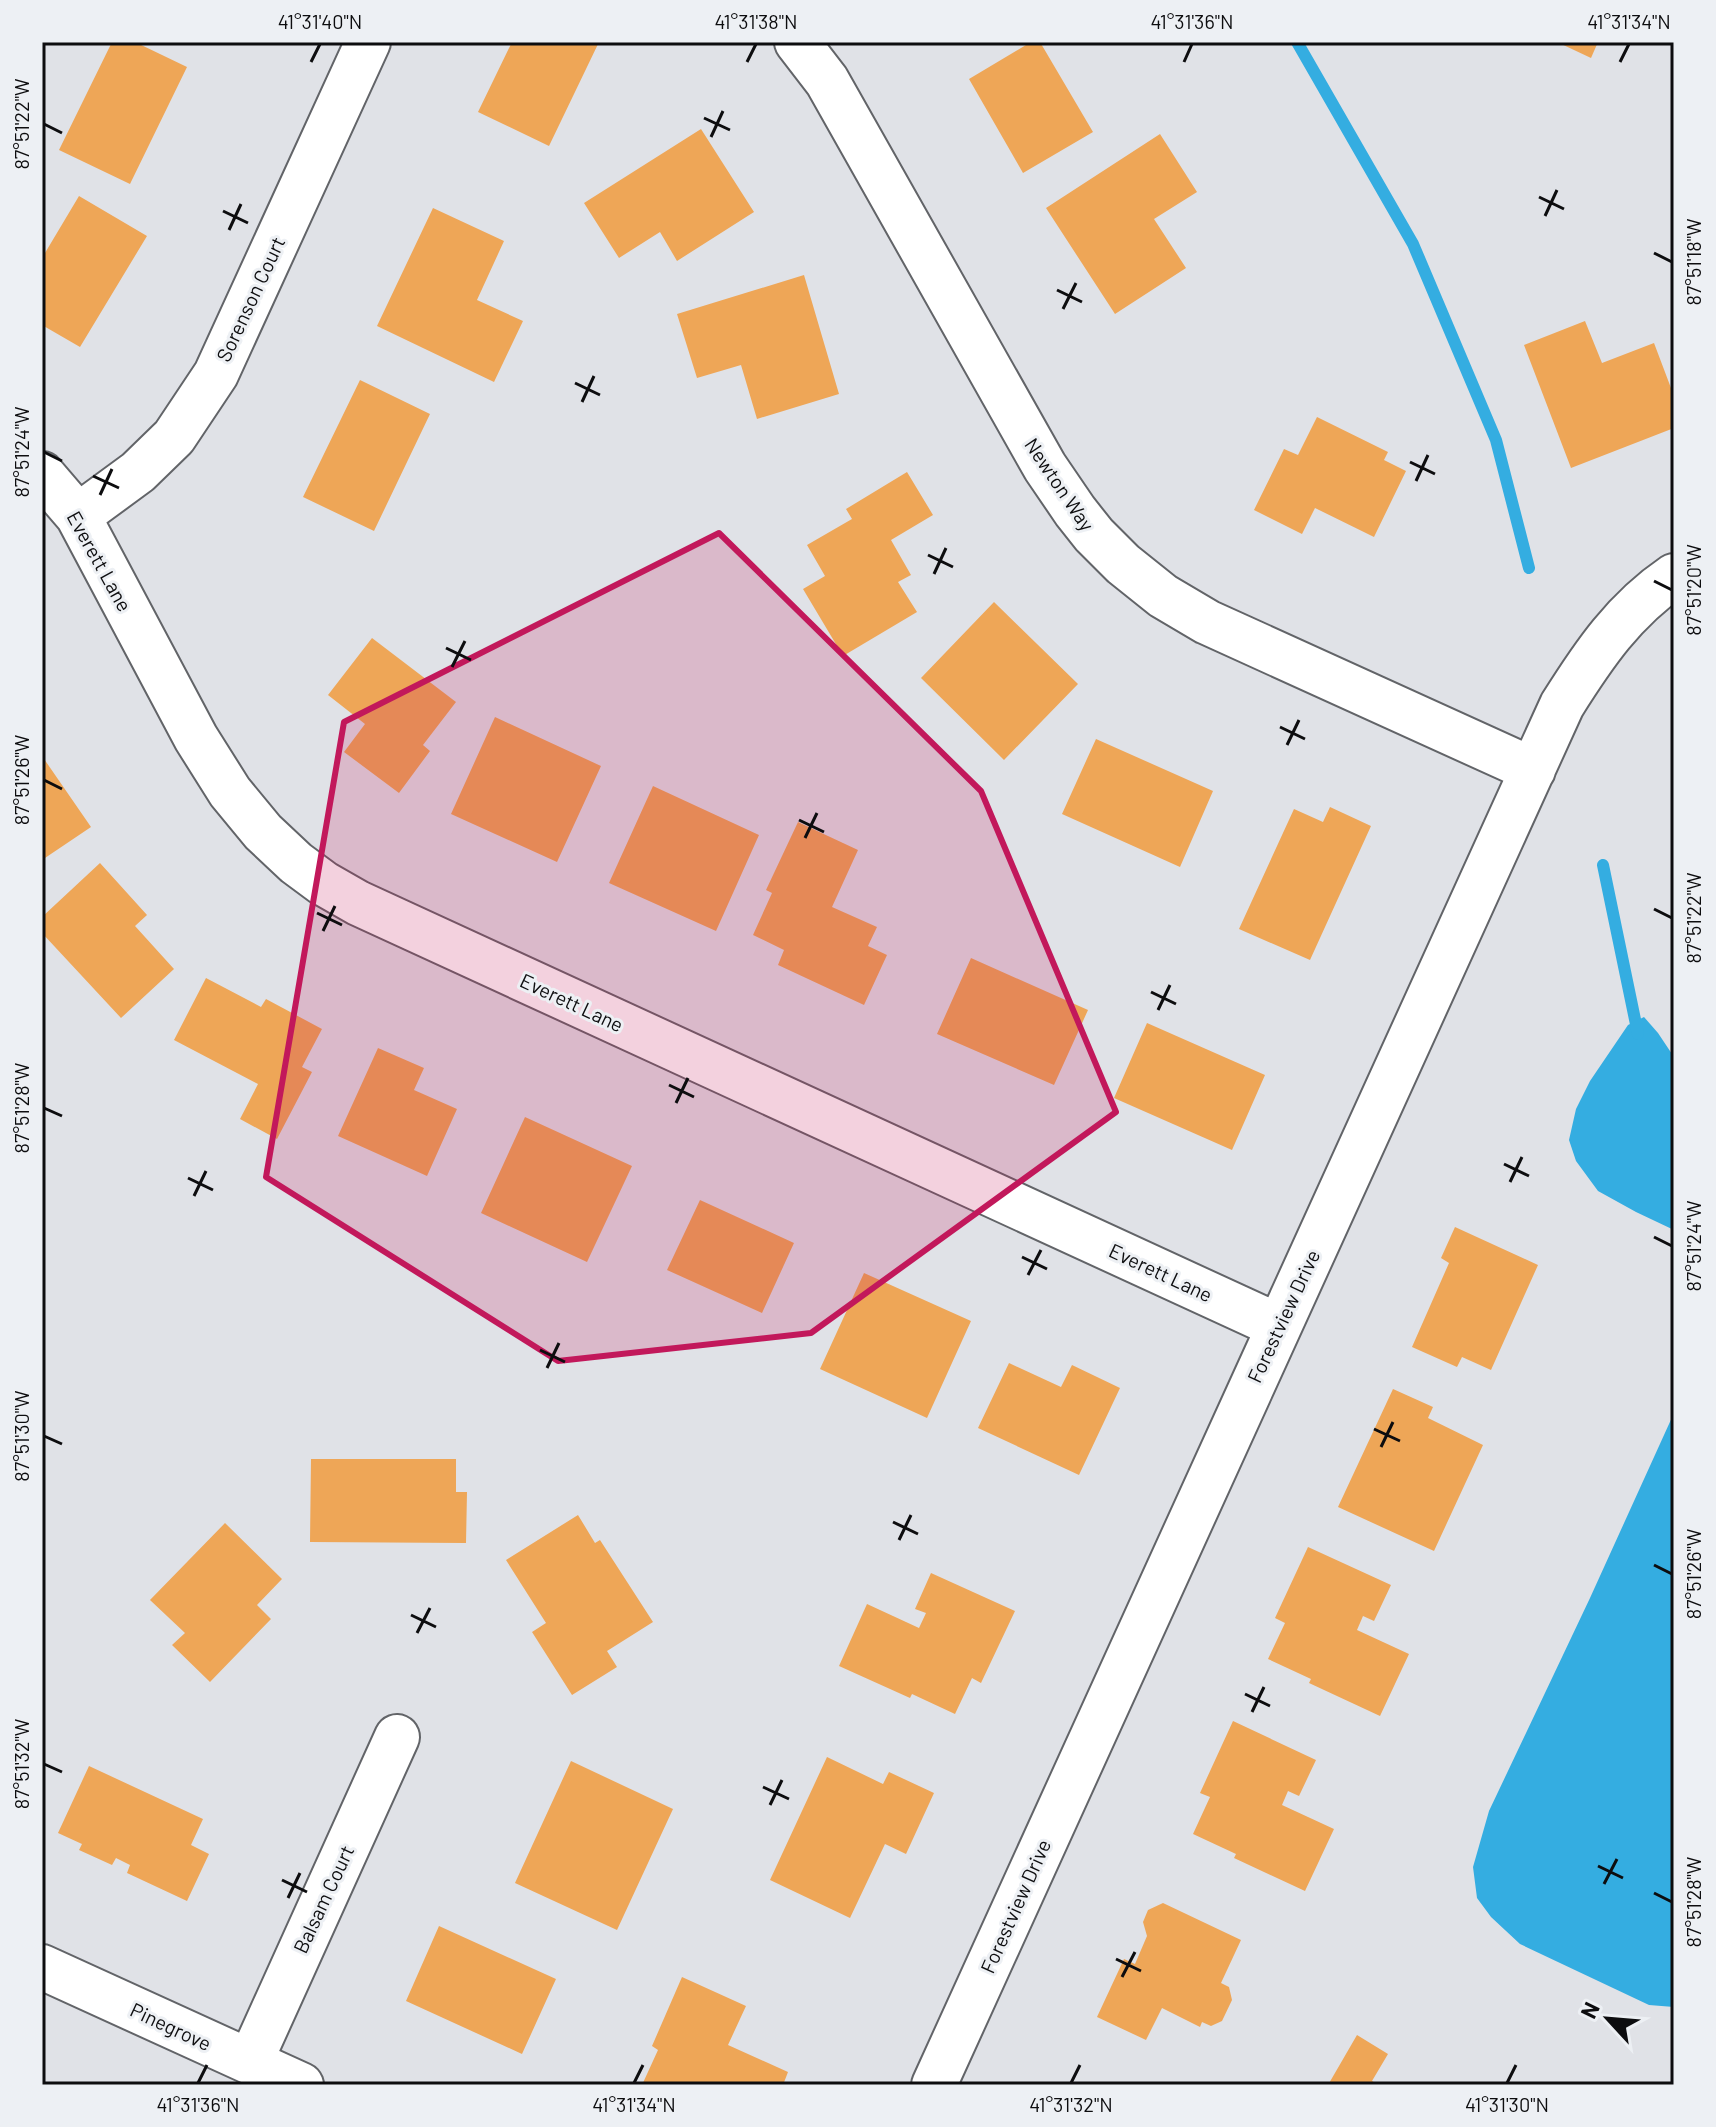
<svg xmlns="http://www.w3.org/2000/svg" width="1716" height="2127" viewBox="0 0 1716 2127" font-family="Barlow,sans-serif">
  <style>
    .water { fill: #34ade1 }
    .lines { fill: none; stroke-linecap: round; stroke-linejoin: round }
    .stream { stroke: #34ade1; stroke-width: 12 }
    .building { fill: #eea657 }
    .minor-casing { stroke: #626468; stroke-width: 48 }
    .minor { stroke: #fff; stroke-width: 44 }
    .marked { fill: #c2185b; fill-opacity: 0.2; stroke: #c2185b; stroke-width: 6; stroke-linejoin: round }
    .ticks { fill: none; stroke: #0d0d0f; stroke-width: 3 }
    .labels { text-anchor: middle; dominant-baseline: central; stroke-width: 6; stroke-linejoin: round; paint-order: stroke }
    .street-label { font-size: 20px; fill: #0d0d0f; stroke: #edf0f4 }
    .neatline { fill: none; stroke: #0d0d0f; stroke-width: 3 }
    .ticks-label { font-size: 20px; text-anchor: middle; fill: #0d0d0f }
  </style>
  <rect width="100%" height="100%" fill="#e0e2e7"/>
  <path class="water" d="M1644,1017L1658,1033L1674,1057V1230L1636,1212L1598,1191L1576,1161L1569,1140L1576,1109L1590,1081L1628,1025Z
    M1674,1413V2007L1649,2005L1520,1944L1491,1917L1477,1898L1473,1867L1489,1811L1590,1598Z"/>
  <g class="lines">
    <path class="stream" d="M1297,42L1413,244L1496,440L1529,568
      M1603,865L1638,1034"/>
  </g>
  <path class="building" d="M112,42H135L187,67L130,184L59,150Z
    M512,42H599L549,146L478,112Z
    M1031,42H1040L1093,132L1023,173L969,79Z
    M1557,42H1598L1591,58Z
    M701,129L754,212L677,261L660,232L619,258L584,203Z
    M1160,134L1197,192L1154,219L1186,268L1115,314L1046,208Z
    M79,196L147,236L80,347L42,325V258Z
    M433,208L504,241L477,300L523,321L494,382L377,326Z
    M804,275L839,394L757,419L741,365L697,378L677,314Z
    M1585,321L1602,363L1654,343L1674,396V428L1571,468L1524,345Z
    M360,380L430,414L374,531L303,497Z
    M1317,417L1388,452L1384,460L1406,471L1374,537L1315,508L1302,534L1254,510L1284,449L1298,455Z
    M907,472L933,515L891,540L911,575L898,582L917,612L843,656L803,589L825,576L807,545L852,519L846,509Z
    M994,602L1078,684L1004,760L921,678Z
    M372,638L456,702L423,745L430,751L399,793L344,752L365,724L328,695Z
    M495,717L601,766L557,862L451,814Z
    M1096,739L1213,791L1180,867L1062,814Z
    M42,756L91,827L42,860Z
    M653,786L759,835L716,931L609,883Z
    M1330,807L1371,826L1310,960L1239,929L1294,809L1323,822Z
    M798,822L858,850L832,907L877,927L868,946L887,955L864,1005L778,965L784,950L753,935L772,893L766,890Z
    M100,863L147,915L135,926L174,969L121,1018L42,933V917Z
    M971,958L1088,1010L1054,1085L937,1034Z
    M206,978L261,1007L266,999L322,1029L302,1067L312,1072L277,1139L240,1119L258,1084L174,1040Z
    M1147,1023L1265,1075L1232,1150L1114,1098Z
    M378,1048L424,1068L414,1090L457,1109L427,1176L338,1136Z
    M525,1117L632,1166L587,1262L481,1213Z
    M700,1200L794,1243L762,1313L667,1270Z
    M1455,1227L1538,1265L1491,1370L1462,1357L1457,1367L1412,1347L1449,1263L1441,1258Z
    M864,1273L971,1321L927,1418L820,1369Z
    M1009,1363L1061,1387L1072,1365L1120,1388L1079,1475L978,1428Z
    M1393,1389L1433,1407L1428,1418L1483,1445L1434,1551L1338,1507Z
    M311,1459H456V1492H467L466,1543L310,1542Z
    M578,1515L595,1543L600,1540L653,1622L607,1651L617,1667L572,1695L532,1632L546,1623L506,1560Z
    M225,1523L282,1579L257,1605L271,1619L210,1682L172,1645L185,1633L150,1600Z
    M1308,1547L1391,1585L1374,1621L1363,1616L1357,1630L1409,1654L1380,1716L1309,1683L1311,1679L1268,1659L1285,1623L1275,1618Z
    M931,1573L1015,1611L981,1683L972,1678L955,1714L912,1694L910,1698L839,1666L867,1604L919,1628L926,1613L915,1609Z
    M1233,1721L1316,1760L1299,1796L1288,1791L1282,1805L1334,1829L1305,1891L1234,1858L1236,1854L1193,1834L1210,1797L1200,1793Z
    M827,1757L883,1784L889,1772L934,1793L906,1854L885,1844L850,1918L770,1880Z
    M571,1761L673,1809L617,1930L515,1883Z
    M89,1766L203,1819L191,1845L209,1854L187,1901L127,1873L130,1865L116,1858L112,1865L79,1850L82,1844L58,1833Z
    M1163,1903L1241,1940L1221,1983L1229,1987L1232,2000L1222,2021L1211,2026L1202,2022L1200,2027L1162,2008L1146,2040L1097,2017L1124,1959L1135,1964L1147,1936L1143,1922L1148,1910Z
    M439,1926L556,1979L522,2054L406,2001Z
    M682,1977L746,2006L728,2045L788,2072L783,2085H642L658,2050L652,2046Z
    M1357,2035L1388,2054L1372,2081L1379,2085H1328Z"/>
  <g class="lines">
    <defs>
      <path id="minor" d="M797,42L827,81L1045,467L1075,511L1094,535L1123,564L1163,596L1207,622L1533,770
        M42,474L78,516L196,738L230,792L263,832L296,863L323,883L358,903L1278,1326
        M78,516L138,472L174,437L216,374L368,42
        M42,1967L301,2085
        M250,2062L397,1737
        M934,2085L1562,705C1594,654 1624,610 1674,576"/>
    </defs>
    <use href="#minor" class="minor-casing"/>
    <use href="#minor" class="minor"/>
  </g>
  <path class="marked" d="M719,533L981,791L1116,1112L811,1333L558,1361L266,1177L344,722Z"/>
  <path class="ticks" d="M311,62L320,44M747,62L756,44M1184,62L1192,44M1620,62L1629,44M704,118L730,130M44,124L62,133M711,137L723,111M1539,197L1564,209M223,211L248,223M1545,216L1557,190M229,230L241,204M1654,253L1672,262M1057,290L1082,302M1063,309L1076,283M575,383L600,395M582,402L594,376M44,452L62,461M1410,462L1435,474M93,476L119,488M1416,481L1428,455M100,495L112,469M928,555L953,567M934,574L946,548M1654,581L1672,590M446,648L471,660M452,667L465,641M1280,727L1305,739M1287,745L1299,720M44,780L62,789M799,820L824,832M805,838L817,813M1654,909L1672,918M317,913L342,925M323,931L335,906M1151,992L1176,1004M1158,1010L1170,985M669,1085L694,1097M676,1103L688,1078M44,1108L62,1116M1504,1164L1529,1176M188,1178L213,1190M1510,1182L1522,1157M194,1196L206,1171M1654,1237L1672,1246M1022,1257L1047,1269M1028,1275L1041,1250M540,1350L565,1362M547,1368L559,1343M1374,1429L1400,1441M44,1436L62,1444M1381,1447L1393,1422M893,1522L918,1534M899,1540L911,1515M1654,1565L1672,1574M411,1615L436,1627M417,1633L430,1608M1245,1694L1270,1706M1252,1712L1264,1687M44,1764L62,1772M763,1787L789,1799M770,1805L782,1780M1598,1866L1623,1878M282,1880L307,1892M1604,1884L1617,1859M1654,1893L1672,1902M288,1898L300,1873M1116,1959L1141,1971M1122,1977L1135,1952M198,2083L207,2065M634,2083L643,2065M1071,2083L1080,2065M1507,2083L1516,2065"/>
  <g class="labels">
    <g class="street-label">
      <text transform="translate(250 299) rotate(-65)">Sorenson Court</text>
      <text transform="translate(1060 484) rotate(56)">Newton Way</text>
      <text transform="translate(100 561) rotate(61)">Everett Lane</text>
      <text transform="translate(572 1002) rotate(25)">Everett Lane</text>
      <text transform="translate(1161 1272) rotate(25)">Everett Lane</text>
      <text transform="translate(1283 1316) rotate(-65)">Forestview Drive</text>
      <text transform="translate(323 1899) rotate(-65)">Balsam Court</text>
      <text transform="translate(1015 1906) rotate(-66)">Forestview Drive</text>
      <text transform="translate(171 2026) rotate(25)">Pinegrove</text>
    </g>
  </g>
  <rect width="1716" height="2127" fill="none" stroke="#edf0f4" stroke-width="88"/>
  <g transform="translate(1608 2019) rotate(296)" stroke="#edf0f4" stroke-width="6" paint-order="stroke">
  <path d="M0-6L14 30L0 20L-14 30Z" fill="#0d0d0f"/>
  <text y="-12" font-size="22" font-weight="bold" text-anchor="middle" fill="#0d0d0f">N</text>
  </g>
  <rect x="44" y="44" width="1628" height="2039" class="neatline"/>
  <g class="ticks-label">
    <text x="320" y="29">41°31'40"N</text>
    <text x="756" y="29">41°31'38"N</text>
    <text x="1192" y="29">41°31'36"N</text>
    <text x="1629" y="29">41°31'34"N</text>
    <text transform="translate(22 124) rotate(-90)" y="7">87°51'22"W</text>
    <text transform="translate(1694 262) rotate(-90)" y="7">87°51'18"W</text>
    <text transform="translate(22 452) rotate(-90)" y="7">87°51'24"W</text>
    <text transform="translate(1694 590) rotate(-90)" y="7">87°51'20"W</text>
    <text transform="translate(22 780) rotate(-90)" y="7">87°51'26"W</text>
    <text transform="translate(1694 918) rotate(-90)" y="7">87°51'22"W</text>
    <text transform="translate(22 1108) rotate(-90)" y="7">87°51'28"W</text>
    <text transform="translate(1694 1246) rotate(-90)" y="7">87°51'24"W</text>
    <text transform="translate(22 1436) rotate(-90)" y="7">87°51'30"W</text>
    <text transform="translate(1694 1574) rotate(-90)" y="7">87°51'26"W</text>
    <text transform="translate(22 1764) rotate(-90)" y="7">87°51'32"W</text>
    <text transform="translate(1694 1902) rotate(-90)" y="7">87°51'28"W</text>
    <text x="198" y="2112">41°31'36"N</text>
    <text x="634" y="2112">41°31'34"N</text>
    <text x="1071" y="2112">41°31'32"N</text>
    <text x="1507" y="2112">41°31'30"N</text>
  </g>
</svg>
